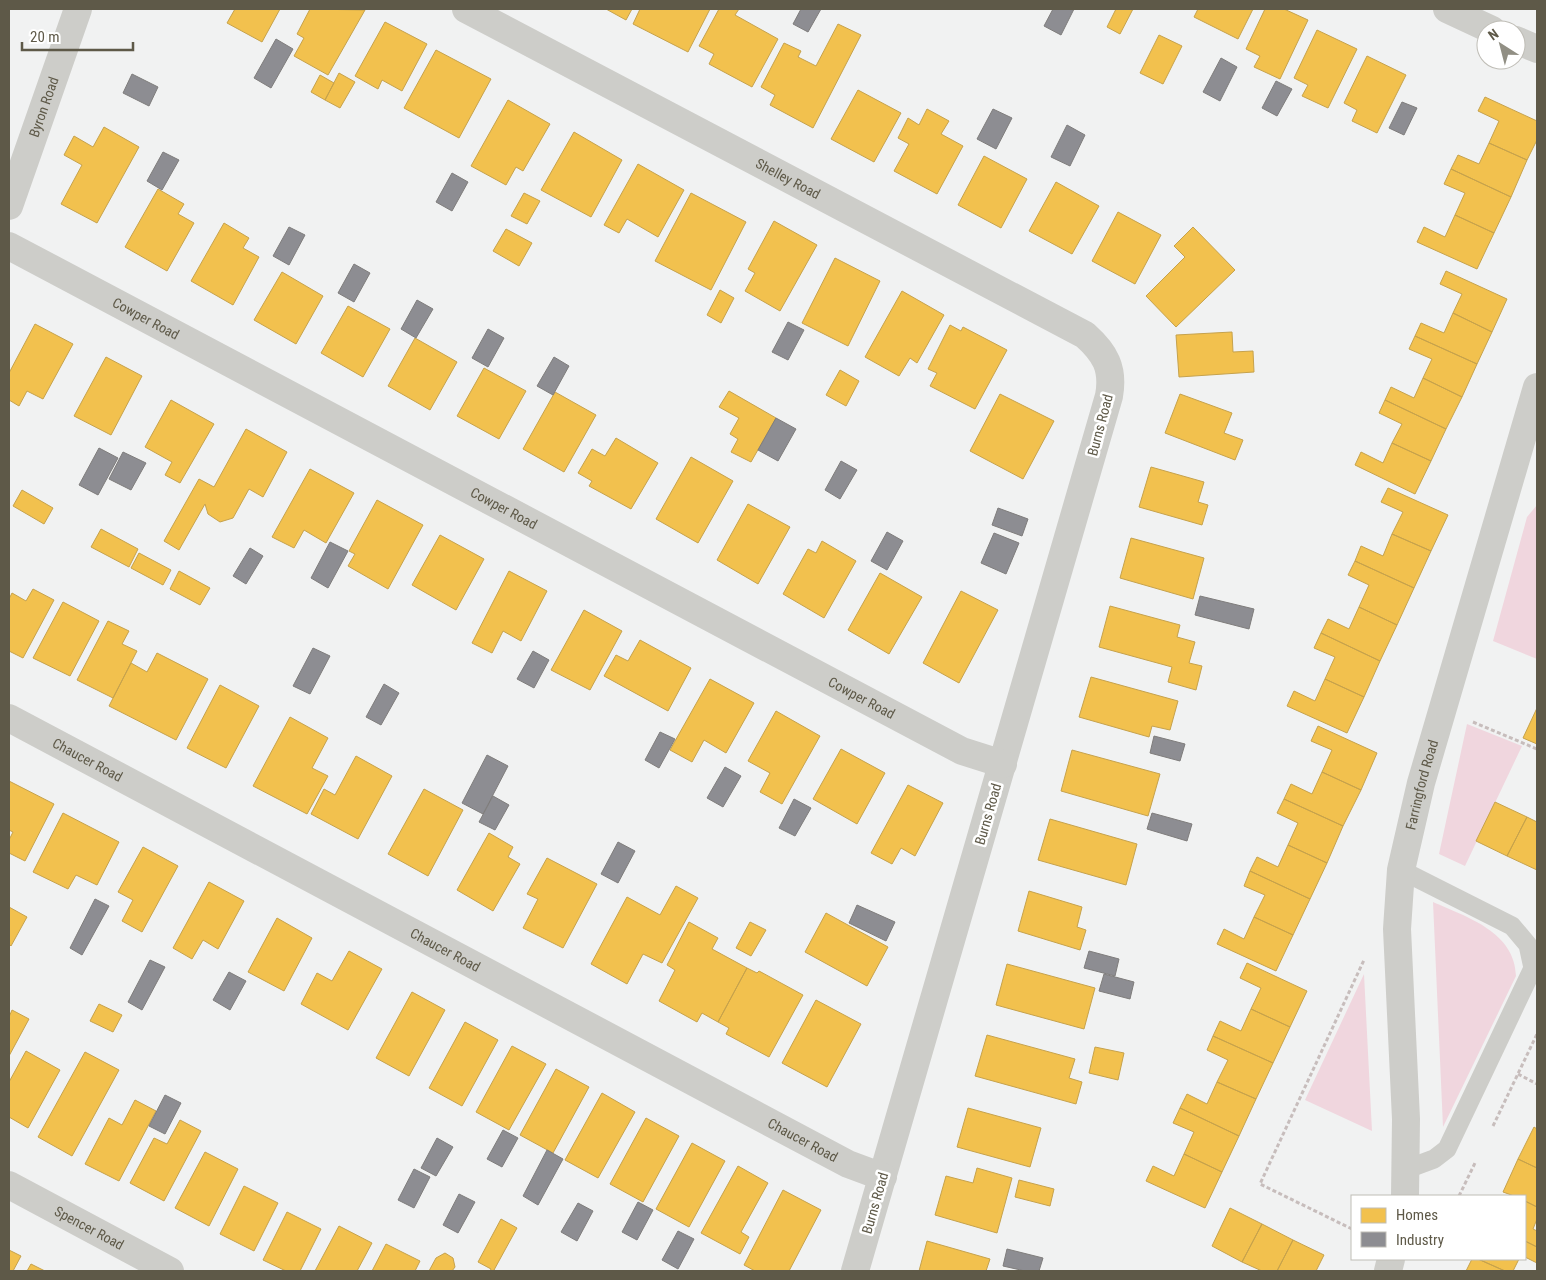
<svg xmlns="http://www.w3.org/2000/svg" width="1546" height="1280" viewBox="0 0 1546 1280" font-family="'Roboto Condensed',sans-serif">
  <style>
    .green { fill: #f0d6de }
    .homes { fill: #f2c14e; stroke: #c6a24c }
    .industry { fill: #8d8d92; stroke: #7f7d7c }
    .lines { fill: none; stroke-linecap: round; stroke-linejoin: round }
    .path { stroke: #c7bdbc; stroke-width: 3; stroke-dasharray: 4 2.5; stroke-linecap: butt }
    .service { stroke: #cdcdc9; stroke-width: 19 }
    .minor { stroke: #cdcdc9; stroke-width: 28 }
    .labels { text-anchor: middle; dominant-baseline: central; stroke-width: 5; stroke-linejoin: round; paint-order: stroke }
    .street-label { font-size: 14px; fill: #5e5948; stroke: #fff }
  </style>
  <rect width="100%" height="100%" fill="#f1f2f2"/>
  <path class="green" d="M1537,505V659L1493,641L1527,517Z
    M1467,724L1522,746L1465,866L1439,854Z
    M1433,902C1467,917 1515,932 1516,976L1443,1127Z
    M1364,974L1372,1131L1305,1100Z"/>
  <path class="homes" d="M235,9H280L262,42L227,23Z
    M310,9L365,10L328,75L294,56L304,38L297,34Z
    M606,9H632L626,20Z
    M640,9H710L688,52L633,24Z
    M719,9H739L735,15L778,39L752,87L709,64L714,54L699,46Z
    M1116,9H1133L1120,34L1107,27Z
    M1198,9H1253L1238,39L1194,17Z
    M1265,9H1284L1308,20L1280,79L1254,67L1260,56L1246,49Z
    M385,22L427,44L402,91L382,80L378,89L355,76Z
    M838,24L861,35L813,128L770,105L775,95L761,87L784,43L801,51L798,57L816,66Z
    M1317,30L1357,49L1328,108L1302,96L1308,85L1294,78Z
    M1159,35L1182,46L1163,84L1140,73Z
    M436,50L491,79L459,138L404,108Z
    M1367,56L1406,75L1377,133L1352,121L1357,110L1344,103Z
    M339,73L355,82L340,108L325,100Z
    M320,75L334,83L325,100L311,92Z
    M858,90L901,113L874,162L831,139Z
    M1485,97L1537,121V140L1527,160L1489,143L1499,121L1478,111Z
    M508,100L550,124L523,171L516,167L506,185L471,166Z
    M927,109L949,121L941,134L963,146L937,194L894,171L909,144L898,138L908,118L919,125Z
    M104,127L139,147L97,223L61,204L82,165L64,155L74,136L93,147Z
    M574,132L622,160L591,217L541,190Z
    M1489,143L1527,160L1511,197L1451,169L1458,155L1479,164Z
    M984,156L1027,179L1001,228L958,205Z
    M638,164L684,190L658,237L627,219L619,233L604,225Z
    M1451,169L1511,197L1494,233L1455,215L1465,193L1444,184Z
    M1056,182L1099,206L1072,254L1029,231Z
    M158,189L184,204L178,214L194,223L167,271L125,247Z
    M524,193L540,201L527,224L511,216Z
    M691,193L746,222L711,290L655,261Z
    M1118,212L1161,235L1135,284L1092,261Z
    M1455,215L1494,233L1477,269L1417,242L1424,227L1445,237Z
    M774,221L817,245L780,311L745,291L755,273L748,269Z
    M224,223L249,238L243,248L259,257L233,305L191,281Z
    M1193,227L1235,270L1176,327L1146,296L1185,257L1174,246Z
    M506,229L532,243L519,266L493,251Z
    M835,258L880,281L848,346L802,323Z
    M1446,271L1507,299L1492,332L1453,313L1462,294L1440,284Z
    M282,272L323,296L296,344L254,320Z
    M720,290L734,298L721,323L707,315Z
    M902,291L944,315L917,363L910,358L899,376L865,357Z
    M348,306L390,329L363,377L321,353Z
    M1453,313L1492,332L1477,364L1415,336L1421,323L1444,333Z
    M35,324L73,344L43,399L27,391L19,406L9,400V373Z
    M950,325L961,331L963,327L1007,350L975,409L930,386L937,373L928,369Z
    M1232,332L1233,352L1253,351L1254,372L1179,377L1176,335Z
    M1415,336L1477,364L1462,397L1423,378L1432,359L1409,349Z
    M415,338L457,362L430,410L388,386Z
    M106,357L142,376L111,435L74,416Z
    M484,368L526,391L499,439L457,416Z
    M840,370L859,381L846,406L826,395Z
    M1423,378L1462,397L1446,429L1385,400L1391,387L1414,398Z
    M729,391L776,418L751,462L731,452L738,439L730,434L739,418L719,407Z
    M555,392L596,415L564,472L523,449Z
    M1000,394L1054,421L1023,479L970,451Z
    M1180,394L1232,413L1224,433L1243,440L1235,460L1165,433Z
    M171,400L214,424L180,483L165,475L172,462L145,447Z
    M1385,400L1446,429L1431,461L1392,443L1402,424L1379,413Z
    M246,429L287,452L263,497L249,489L233,518L220,522L208,514L205,504L179,550L164,541L199,479L214,487Z
    M616,438L658,463L631,509L589,486L592,481L578,473L592,449L605,456Z
    M1392,443L1431,461L1415,494L1355,465L1361,452L1383,463Z
    M691,457L733,481L698,543L656,519Z
    M1151,467L1204,482L1198,502L1208,505L1202,525L1139,507Z
    M310,469L354,493L326,543L304,530L294,548L272,537Z
    M1388,488L1448,515L1431,551L1392,534L1403,512L1381,502Z
    M22,490L53,508L44,524L13,506Z
    M377,500L423,525L388,589L348,566L355,554L349,551Z
    M748,504L790,527L758,584L717,560Z
    M101,529L138,549L129,567L91,547Z
    M1392,534L1431,551L1414,588L1355,561L1361,546L1383,556Z
    M440,535L484,559L456,610L412,585Z
    M1131,538L1204,558L1193,599L1120,578Z
    M822,541L856,561L824,618L783,594L808,549L816,553Z
    M139,553L171,570L163,585L131,568Z
    M1355,561L1414,588L1397,625L1359,607L1369,585L1348,575Z
    M179,571L210,588L200,605L170,589Z
    M509,571L547,591L521,641L503,631L492,653L472,643Z
    M880,573L922,597L889,654L848,630Z
    M33,589L54,600L23,658L9,651V599L12,593L26,601Z
    M961,591L998,610L959,683L923,663Z
    M63,602L99,621L70,676L33,658Z
    M1110,606L1180,625L1177,637L1195,642L1189,663L1202,666L1196,690L1168,682L1172,667L1099,647Z
    M1359,607L1397,625L1380,661L1321,633L1328,619L1349,629Z
    M584,610L622,631L590,690L551,670Z
    M108,621L129,631L122,644L137,651L113,698L77,680Z
    M1321,633L1380,661L1364,697L1325,679L1335,657L1314,648Z
    M640,640L691,668L668,711L604,676L616,655L628,661Z
    M157,653L208,679L176,740L109,706L131,663L147,672Z
    M1091,677L1178,701L1170,730L1152,726L1149,737L1079,717Z
    M710,679L754,703L726,753L704,740L692,762L670,750Z
    M1325,679L1364,697L1347,733L1287,706L1294,691L1315,701Z
    M220,685L259,706L226,768L187,748Z
    M1537,708V744L1523,738Z
    M776,711L820,736L782,804L760,792L770,773L748,761Z
    M290,717L328,738L312,768L328,776L307,814L253,786Z
    M1318,726L1377,753L1361,790L1322,772L1332,750L1311,741Z
    M841,749L885,773L857,824L813,799Z
    M1072,750L1160,774L1148,816L1061,791Z
    M356,756L392,776L358,839L311,814L324,789L335,795Z
    M1322,772L1361,790L1343,826L1284,799L1291,784L1312,794Z
    M9,781L54,804L25,861L9,853V840L13,832L9,830Z
    M908,785L943,803L915,856L901,848L892,864L871,853Z
    M424,789L463,810L428,876L388,854Z
    M1284,799L1343,826L1327,863L1288,845L1298,823L1277,813Z
    M1495,802L1527,817L1507,856L1476,841Z
    M63,813L119,842L97,885L76,875L68,889L33,872Z
    M1527,817L1537,822V870L1507,856Z
    M1050,819L1137,844L1126,885L1038,860Z
    M489,833L513,847L508,857L520,864L493,911L457,890Z
    M1288,845L1327,863L1310,899L1250,871L1257,857L1278,867Z
    M143,847L178,866L142,932L122,921L133,900L118,892Z
    M547,858L597,884L563,948L523,928L538,899L527,894Z
    M1250,871L1310,899L1293,935L1254,917L1265,895L1244,886Z
    M209,882L244,901L218,949L203,940L192,959L173,948Z
    M676,886L698,898L662,963L643,954L627,984L591,964L627,897L660,915Z
    M1029,891L1082,907L1077,927L1086,930L1080,950L1018,931Z
    M9,907L27,917L11,946L9,944Z
    M826,913L888,947L867,986L805,952Z
    M1254,917L1293,935L1276,971L1217,944L1224,929L1244,939Z
    M277,918L312,938L284,991L248,972Z
    M689,922L718,938L712,949L747,968L718,1022L702,1013L697,1022L659,1001L675,970L667,965Z
    M750,922L766,930L751,956L736,948Z
    M349,951L382,969L348,1030L301,1004L317,973L332,981Z
    M1247,963L1307,991L1290,1027L1251,1009L1261,988L1240,978Z
    M1007,964L1095,988L1084,1029L996,1005Z
    M747,968L757,973L759,971L803,995L769,1057L726,1034L729,1028L718,1022Z
    M412,992L445,1010L409,1076L376,1058Z
    M816,1000L861,1024L827,1087L782,1063Z
    M99,1004L122,1015L113,1032L90,1021Z
    M1251,1009L1290,1027L1273,1063L1213,1036L1220,1021L1241,1031Z
    M12,1010L29,1019L9,1056V1017Z
    M465,1022L498,1040L462,1106L429,1088Z
    M987,1035L1075,1059L1069,1078L1082,1082L1076,1104L975,1076Z
    M1213,1036L1273,1063L1256,1099L1217,1082L1228,1060L1207,1050Z
    M512,1046L546,1064L509,1130L476,1112Z
    M1095,1047L1124,1053L1118,1080L1089,1073Z
    M26,1051L60,1070L28,1128L9,1117V1082Z
    M85,1052L119,1070L72,1156L38,1137Z
    M556,1069L589,1087L553,1153L520,1135Z
    M1217,1082L1256,1099L1239,1136L1180,1108L1187,1094L1207,1104Z
    M602,1093L635,1112L598,1178L565,1160Z
    M135,1100L156,1111L119,1181L85,1164L109,1118L122,1125Z
    M968,1108L1041,1128L1030,1167L957,1147Z
    M1180,1108L1239,1136L1222,1172L1184,1154L1194,1132L1173,1123Z
    M646,1118L679,1136L643,1202L610,1184Z
    M180,1120L201,1131L164,1201L130,1183L154,1138L167,1144Z
    M1534,1127L1537,1129V1168L1518,1159Z
    M692,1143L725,1161L689,1227L656,1209Z
    M205,1152L238,1169L209,1226L175,1208Z
    M1184,1154L1222,1172L1205,1208L1146,1181L1153,1166L1174,1176Z
    M1518,1159L1537,1168V1207L1525,1201V1196H1514L1503,1192Z
    M738,1166L768,1183L741,1232L749,1237L740,1254L701,1233Z
    M977,1168L1012,1178L997,1233L935,1215L946,1176L973,1183Z
    M1019,1180L1054,1189L1050,1206L1015,1197Z
    M244,1186L278,1203L254,1251L220,1234Z
    M783,1190L821,1210L789,1271H755L744,1265Z
    M1525,1201L1537,1207V1219L1533,1229L1537,1231V1247L1525,1241Z
    M1230,1208L1262,1224L1242,1262L1212,1246Z
    M287,1212L321,1229L300,1271H286L263,1260Z
    M501,1219L517,1228L494,1270L496,1271H490L491,1269L478,1262Z
    M1262,1224L1293,1240L1277,1271H1262L1242,1262Z
    M339,1226L372,1243L357,1271H315Z
    M1293,1240L1324,1255L1316,1271H1277Z
    M927,1241L990,1259L986,1271H919Z
    M1525,1241L1537,1247V1263L1525,1257Z
    M386,1244L420,1261L415,1271H372Z
    M9,1250L21,1256L13,1271H9Z
    M445,1253L453,1258L455,1267L452,1271H429L436,1258Z
    M1472,1259H1478L1505,1271H1466Z
    M1478,1259H1519L1513,1271H1505Z
    M31,1264L45,1271H27Z"/>
  <path class="industry" d="M801,9H821L808,32L793,24Z
    M1053,9H1074L1061,35L1044,26Z
    M276,39L293,49L271,88L254,78Z
    M1221,58L1237,67L1220,101L1203,92Z
    M132,74L158,87L149,106L123,93Z
    M1276,81L1292,89L1277,116L1262,108Z
    M1402,102L1417,108L1404,135L1389,128Z
    M993,109L1012,118L996,149L977,139Z
    M1067,125L1085,135L1070,166L1051,157Z
    M163,152L179,160L162,190L147,181Z
    M452,173L468,182L452,211L436,202Z
    M289,227L305,235L289,265L273,256Z
    M354,264L370,273L354,302L338,293Z
    M417,300L433,309L416,338L401,329Z
    M788,322L804,330L788,360L772,352Z
    M488,329L504,338L488,367L472,358Z
    M554,357L569,366L553,395L537,386Z
    M776,418L796,429L778,461L758,450Z
    M99,448L118,458L98,495L79,485Z
    M123,452L146,463L131,490L109,479Z
    M841,461L857,470L840,499L825,490Z
    M998,508L1028,519L1022,536L992,525Z
    M887,532L903,541L887,570L871,561Z
    M994,533L1019,543L1006,574L981,563Z
    M330,542L348,551L328,588L311,578Z
    M250,548L263,556L246,584L233,576Z
    M1200,596L1254,609L1249,629L1195,615Z
    M313,648L330,656L310,694L293,686Z
    M533,651L549,660L534,688L517,679Z
    M384,684L399,693L381,725L366,717Z
    M660,732L675,739L659,768L645,760Z
    M1154,736L1185,744L1180,761L1150,753Z
    M487,755L508,766L483,814L462,803Z
    M725,767L741,776L723,807L707,798Z
    M493,796L509,805L495,830L479,822Z
    M794,799L811,808L795,836L779,828Z
    M1152,813L1192,824L1187,841L1147,829Z
    M618,842L635,851L618,883L601,874Z
    M95,899L109,906L82,955L70,948Z
    M857,905L895,922L886,941L849,923Z
    M1089,951L1119,959L1115,976L1084,968Z
    M150,960L165,967L142,1010L128,1002Z
    M229,972L246,981L230,1010L213,1000Z
    M1104,974L1134,982L1130,999L1099,991Z
    M165,1095L181,1103L165,1134L149,1126Z
    M503,1130L518,1138L502,1167L487,1159Z
    M437,1138L453,1147L436,1176L421,1168Z
    M547,1150L563,1159L538,1205L523,1196Z
    M414,1169L430,1177L414,1208L398,1200Z
    M459,1194L475,1202L458,1233L443,1225Z
    M638,1202L653,1210L637,1240L622,1232Z
    M578,1203L593,1211L577,1241L561,1232Z
    M678,1231L694,1239L678,1269L662,1260Z
    M1007,1249L1043,1258L1039,1271H1025L1003,1266Z"/>
  <g class="lines">
    <path class="path" d="M1473,722L1537,749
      M1518,1074L1537,1084
      M1493,1126L1537,1034
      M1459,1196L1475,1163
      M1352,1229L1260,1184L1364,960"/>
    <path class="service" d="M1401,870L1512,926L1528,945L1533,968L1447,1149L1434,1159L1407,1169"/>
    <g class="minor">
      <path id="s1" d="M466,9L1085,335C1105,353 1114,368 1109,396L855,1271"/>
      <path d="M1447,9L1492,30"/>
      <path d="M1516,40L1537,49"/>
      <path id="s2" d="M9,206L78,9"/>
      <path id="s3" d="M9,246L962,751L1003,764"/>
      <path id="s4" d="M9,718L848,1164L883,1177"/>
      <path id="s5" d="M9,1185L170,1271"/>
      <path id="s6" d="M1405,1196L1406,1119L1397,929L1401,870L1421,783L1537,387"/>
      <path d="M1388,1271L1391,1259"/>
    </g>
  </g>
  <g class="labels">
    <g class="street-label">
      <text stroke="none"><textPath href="#s2" startOffset="105">Byron Road</textPath></text>
      <text stroke="none"><textPath href="#s1" startOffset="364">Shelley Road</textPath></text>
      <text stroke="none"><textPath href="#s3" startOffset="155">Cowper Road</textPath></text>
      <text transform="translate(1100 425) rotate(-75)">Burns Road</text>
      <text stroke="none"><textPath href="#s3" startOffset="560">Cowper Road</textPath></text>
      <text stroke="none"><textPath href="#s3" startOffset="965">Cowper Road</textPath></text>
      <text stroke="none"><textPath href="#s4" startOffset="89">Chaucer Road</textPath></text>
      <text stroke="none"><textPath href="#s6" startOffset="414">Farringford Road</textPath></text>
      <text transform="translate(988 814) rotate(-74)">Burns Road</text>
      <text stroke="none"><textPath href="#s4" startOffset="494">Chaucer Road</textPath></text>
      <text stroke="none"><textPath href="#s4" startOffset="899">Chaucer Road</textPath></text>
      <text transform="translate(875 1203) rotate(-74)">Burns Road</text>
      <text stroke="none"><textPath href="#s5" startOffset="91">Spencer Road</textPath></text>
    </g>
  </g>
  <rect width="1546" height="1280" fill="none" stroke="#5e5948" stroke-width="20"/>
  <rect x="1351" y="1195" width="175" height="65" fill="#ffffff" stroke="#bfbdb6"/>
  <rect x="1361" y="1208" width="25" height="15" fill="#f2c14e" stroke="#bfbdb6"/>
  <text x="1396" y="1220" font-size="15" fill="#5e5948">Homes</text>
  <rect x="1361" y="1232" width="25" height="15" fill="#8d8d92" stroke="#bfbdb6"/>
  <text x="1396" y="1245" font-size="15" fill="#5e5948">Industry</text>
  <g transform="translate(1501 45) rotate(324)"><circle r="24" fill="#ffffff" stroke="#bfbdb6"/>
  <path d="M0-4L9 19L0 12L-9 19Z" fill="#918f84"/>
  <text y="-8" font-size="14" font-weight="bold" text-anchor="middle" fill="#5e5948">N</text>
  </g>
  <path d="M22 42v8h111v-8" fill="none" stroke="#5e5948" stroke-width="2.5"/>
  <text x="30" y="42" font-size="15" fill="#5e5948" stroke="#ffffff" stroke-width="4" paint-order="stroke">20 m</text>
</svg>
